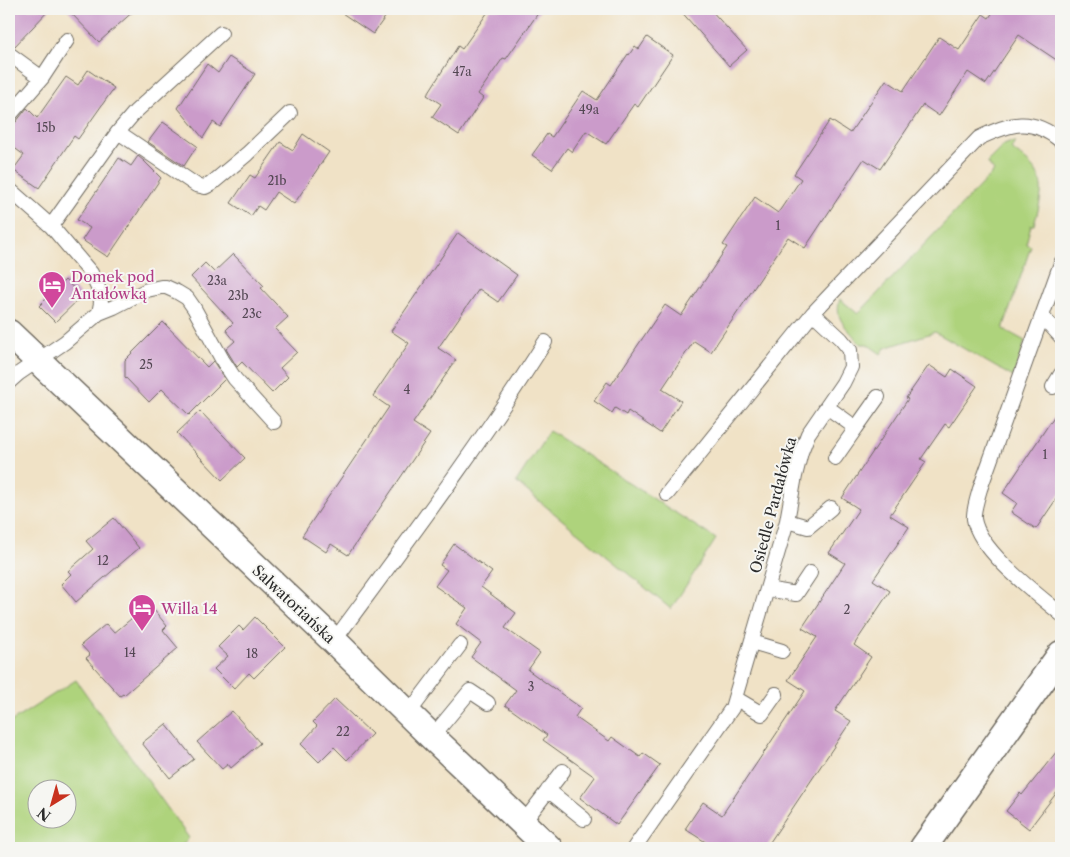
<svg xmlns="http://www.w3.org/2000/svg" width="1070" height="857" viewBox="0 0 1070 857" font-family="'Libre Caslon Text',serif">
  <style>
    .green { fill: #aed37c; stroke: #6c7f54; fill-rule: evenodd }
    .building { fill: #cb9bca }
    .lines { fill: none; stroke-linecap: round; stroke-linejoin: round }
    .service-casing { stroke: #706b61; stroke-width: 16 }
    .minor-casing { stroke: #706b61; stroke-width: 29 }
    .service { stroke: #fff; stroke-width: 14 }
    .minor { stroke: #fff; stroke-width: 26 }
    .labels { text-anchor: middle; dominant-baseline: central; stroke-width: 4; stroke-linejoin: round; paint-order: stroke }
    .number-label { font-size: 12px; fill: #534753 }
    .hotel-label { font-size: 15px; fill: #b23c85; stroke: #f6f6f2; text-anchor: start }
    .street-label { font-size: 15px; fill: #2b2b2b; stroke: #f6f6f2 }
  </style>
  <rect width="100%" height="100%" fill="#f6f6f2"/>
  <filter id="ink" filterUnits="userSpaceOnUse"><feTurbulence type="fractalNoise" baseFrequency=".02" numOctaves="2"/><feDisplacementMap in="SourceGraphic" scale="10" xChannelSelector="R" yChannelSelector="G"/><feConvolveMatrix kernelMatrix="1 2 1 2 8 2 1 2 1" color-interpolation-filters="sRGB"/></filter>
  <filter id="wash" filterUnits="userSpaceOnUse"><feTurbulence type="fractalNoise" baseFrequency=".0096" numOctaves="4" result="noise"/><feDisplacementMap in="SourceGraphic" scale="20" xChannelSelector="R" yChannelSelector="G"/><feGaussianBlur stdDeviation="1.12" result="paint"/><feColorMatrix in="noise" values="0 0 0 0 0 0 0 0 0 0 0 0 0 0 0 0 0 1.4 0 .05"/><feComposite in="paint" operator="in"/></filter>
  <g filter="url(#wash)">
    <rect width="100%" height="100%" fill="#f0e2c6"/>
    <path class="green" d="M1009,143H1015L1011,149C1046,174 1046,184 1034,225H1031L1026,244L1031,246L1003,329L1025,341L1013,377L935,332L885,348L881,354L867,344H860C849,328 833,321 840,299L858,314L994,171L987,162L1004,145Z
      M549,431L716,539L671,609L516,482Z
      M76,680L189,838L179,848H9V723ZM38,790H68V820H38Z"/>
    <g id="blocks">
      <path class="building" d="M9,9H50L14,47L9,45Z
        M67,9H136L99,42Z
        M336,9H391L373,34Z
        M490,9H541L506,59L503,58L478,94L483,98L459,135L432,117L441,104L427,95L458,46L462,49Z
        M679,9H710L747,50L729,66Z
        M995,9H1061V63L1019,35L986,84L968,72L939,116L923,105L880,169L864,159L805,248L788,237L711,352L694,341L662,389L681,401L660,433L628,411L626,415L615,408L612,413L594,401L607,382L611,385L665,305L681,316L727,247L723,245L755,197L778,213L801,179L794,174L830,120L850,133L886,80L903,91L939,37L959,50L983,14L989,18Z
        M647,37L673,55L638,107L634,104L606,144L586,131L572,152L567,148L552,169L532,155L547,134L552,137L583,91L597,100L628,54L629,55L635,46L639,49Z
        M229,57L255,74L220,127L213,122L203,138L178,108L207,64L218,73Z
        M88,70L114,88L78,139L74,136L39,188L13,170L24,155L9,144V125L12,124L16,122L27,108L37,118L66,77L78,85Z
        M163,122L197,146L184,166L148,142Z
        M303,134L329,152L294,204L276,192L264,210L258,206L251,216L231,203L250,175L255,178L280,142L293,150Z
        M138,156L144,161L161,178L108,257L82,240L90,228L77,220L119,158L131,166Z
        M458,233L517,275L498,302L479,289L438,348L456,360L413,423L430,434L348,555L331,544L326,552L302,536L389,407L373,396L409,343L391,331Z
        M233,254L264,286L261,288L288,317L275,329L297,352L280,368L288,377L272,393L242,362L237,367L226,349L235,341L226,330L233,323L191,277L205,263L214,272Z
        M65,280L82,296L55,322L39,306Z
        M163,322L207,367L213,361L225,379L189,415L162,389L149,402L125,377V360Z
        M929,365L947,377L952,369L977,386L949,427L945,424L921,459L926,462L890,515L909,527L873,580L890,591L854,645L871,657L835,711L851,721L766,848H715L685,829L703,802L722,815L805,691L788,680L817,637L802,628L845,563L829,553L859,509L842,498L908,399L906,398Z
        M1061,406V492L1036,529L1011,512L1017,503L1003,493Z
        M200,411L245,458L222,480L177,433Z
        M114,518L139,548L76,602L61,584L71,574L68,571L93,549L86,541Z
        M454,544L492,572L481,587L516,613L505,628L540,653L528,670L581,708L575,717L609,741L612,737L640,757L643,753L660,765L617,825L580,798L595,777L543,740L547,735L505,705L516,690L471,657L481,643L456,624L467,608L435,586L447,570L440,565Z
        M149,604L167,626L163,630L178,648L124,695L123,694L120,696L86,658L90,655L81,645L106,624L114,633Z
        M255,617L285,647L254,678L249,673L234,689L214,669L228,656L218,647L239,626L243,630Z
        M335,699L372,734L347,760L334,747L319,762L301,744L317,726L313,722Z
        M232,711L260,743L231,768L228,764L222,769L197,742Z
        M166,724L194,759L170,778L142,743Z
        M1061,746V787L1029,829L1006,811L1020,793L1022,795Z"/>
    </g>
  </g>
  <g filter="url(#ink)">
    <use href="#blocks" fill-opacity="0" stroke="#706b61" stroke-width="1"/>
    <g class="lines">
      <defs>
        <path id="service" d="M9,54L42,78
          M9,116L42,78L67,40
          M118,132L135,112L221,33
          M9,189L52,227
          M1061,263L980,489C978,496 973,511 974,519C979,551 1037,594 1061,614
          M99,313L114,307L147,290L161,287H166L177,292L187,298L194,308L223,361L235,379L274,422
          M1042,316L1061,337
          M9,382L18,374L65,342L99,313L101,303L100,292L91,273L51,226L118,132L196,185L205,187L211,184L247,154L290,113
          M1053,387L1061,374
          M827,407L856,428L835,458
          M856,428L878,397
          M667,494L813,313L979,138C1011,123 1031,116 1061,141
          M787,521L808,527L831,508
          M767,589L796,594L810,573
          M334,641C406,543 480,445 545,342
          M752,642L782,651
          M735,698L762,714L776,694
          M408,714L460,645
          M432,737L470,691L488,703
          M548,790L584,819
          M523,823L563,771
          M634,848L732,708L787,521L795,476L801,452L808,434L843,383L851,367L850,350L841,339L813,313"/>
        <path id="minor" d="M9,333L334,641L432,737L549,848
          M923,848L1061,654"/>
      </defs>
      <use href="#service" class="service-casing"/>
      <use href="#minor" class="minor-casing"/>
      <use href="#service" class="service"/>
      <use href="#minor" class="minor"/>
    </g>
  </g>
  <defs>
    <symbol id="hotel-pin" viewBox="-11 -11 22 30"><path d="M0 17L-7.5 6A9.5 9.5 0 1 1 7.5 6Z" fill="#d1479c" stroke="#f6f6f2"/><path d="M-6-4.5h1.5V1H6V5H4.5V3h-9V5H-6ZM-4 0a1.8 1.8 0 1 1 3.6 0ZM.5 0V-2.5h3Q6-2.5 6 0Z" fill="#fff"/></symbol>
  </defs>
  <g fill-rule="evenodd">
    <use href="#hotel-pin" x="36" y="269" width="32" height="43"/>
    <use href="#hotel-pin" x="126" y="592" width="32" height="43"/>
  </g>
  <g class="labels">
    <g class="number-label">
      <text x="462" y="71">47a</text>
      <text x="589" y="109">49a</text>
      <text x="46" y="127">15b</text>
      <text x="277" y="180">21b</text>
      <text x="778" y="225">1</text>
      <text x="217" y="280">23a</text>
      <text x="238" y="295">23b</text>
      <text x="252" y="313">23c</text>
      <text x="146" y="364">25</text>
      <text x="407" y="389">4</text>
      <text x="1045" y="454">1</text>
      <text x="103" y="560">12</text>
      <text x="847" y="609">2</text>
      <text x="130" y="652">14</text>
      <text x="252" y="653">18</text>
      <text x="531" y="686">3</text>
      <text x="343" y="731">22</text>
    </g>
    <g class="hotel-label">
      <text x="71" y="276">Domek pod<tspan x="71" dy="17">Antałówką</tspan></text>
      <text x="161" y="608">Willa 14</text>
    </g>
    <g class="street-label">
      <text transform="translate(773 505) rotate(-75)">Osiedle Pardałówka</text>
      <text transform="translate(294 604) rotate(43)">Salwatoriańska</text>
    </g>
  </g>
  <rect width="1070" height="857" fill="none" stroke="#f6f6f2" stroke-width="30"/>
  <g transform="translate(52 804) rotate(217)"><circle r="24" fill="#f6f6f2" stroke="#a5a5a2"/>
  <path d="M0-4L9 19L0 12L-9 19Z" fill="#c8321e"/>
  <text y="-8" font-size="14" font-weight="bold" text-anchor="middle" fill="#2b2b2b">N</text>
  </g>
</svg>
